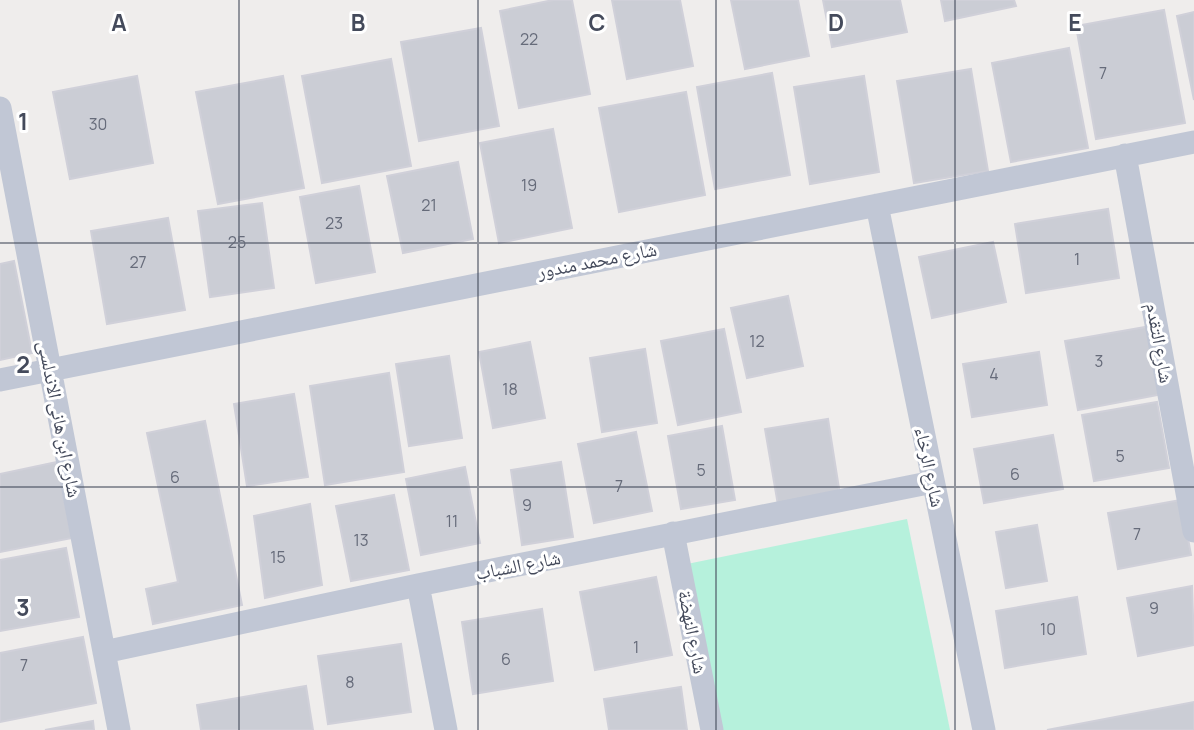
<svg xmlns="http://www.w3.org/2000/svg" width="1194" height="730" viewBox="0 0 1194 730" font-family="Manrope,'Noto Naskh Arabic',sans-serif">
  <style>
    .green { fill: #b6f1dc }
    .building { fill: #cbcdd5; stroke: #d0d0d9; stroke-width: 2 }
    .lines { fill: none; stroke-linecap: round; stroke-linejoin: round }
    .street { stroke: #c1c7d5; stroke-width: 23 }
    .grid { fill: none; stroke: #444a5b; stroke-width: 2; stroke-opacity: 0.55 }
    .labels { text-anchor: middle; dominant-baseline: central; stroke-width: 6; stroke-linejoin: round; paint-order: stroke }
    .number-label { font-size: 16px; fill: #666b7a }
    .street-label { font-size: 19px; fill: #444a5b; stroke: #fff }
    .grid-label { font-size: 23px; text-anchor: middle; font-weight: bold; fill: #444a5b; stroke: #fff; stroke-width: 6; stroke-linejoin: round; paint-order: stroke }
  </style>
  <rect width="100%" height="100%" fill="#efedec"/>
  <path class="green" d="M907,519L950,730H721L687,564Z"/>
  <path class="building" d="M553,0H572L590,94L519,108L500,11Z
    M612,0H680L693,66L627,79Z
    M731,0H798L809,56L745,69Z
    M823,0H900L907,32L832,47Z
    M941,0H1014L1016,6L945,21Z
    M1164,10L1185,123L1096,139L1076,26Z
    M1194,12V100L1177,16Z
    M481,28L499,126L419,141L401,42Z
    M1069,48L1088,148L1011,162L992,63Z
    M391,59L411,166L322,183L302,76Z
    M971,69L988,171L914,183L897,81Z
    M772,73L790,175L715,189L697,87Z
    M137,76L153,163L70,179L53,92Z
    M283,76L304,188L218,204L196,92Z
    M864,76L879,172L810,184L794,87Z
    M686,92L705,195L619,212L599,108Z
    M553,129L572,228L499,243L480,143Z
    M458,162L473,239L403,253L387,176Z
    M359,186L375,272L316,283L300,197Z
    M262,203L274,288L210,297L198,211Z
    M1108,209L1119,278L1026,293L1015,224Z
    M168,218L185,310L107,324L91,231Z
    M993,242L1006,302L932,318L919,257Z
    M14,261L32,353L0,360V264Z
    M788,296L803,366L747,378L731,308Z
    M1151,326L1163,394L1078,410L1065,341Z
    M724,329L741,412L678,425L661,341Z
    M530,342L545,418L493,428L479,352Z
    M645,349L657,423L602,432L590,358Z
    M1039,352L1047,405L972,417L963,364Z
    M449,356L462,438L409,446L396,364Z
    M389,373L404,472L325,485L310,386Z
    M294,394L308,477L247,486L234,404Z
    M1157,402L1169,468L1094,481L1082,415Z
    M828,419L840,495L778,505L765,429Z
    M205,421L242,605L153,624L146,589L178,582L147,433Z
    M722,426L735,500L681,509L668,436Z
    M636,432L652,511L594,523L578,444Z
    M1053,435L1063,489L984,503L974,449Z
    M57,462L72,538L0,552V474Z
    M561,462L573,537L522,545L511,470Z
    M465,467L480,543L421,555L406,479Z
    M394,495L409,570L351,581L336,506Z
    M1181,500L1191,555L1118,569L1108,513Z
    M310,504L322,585L265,598L254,516Z
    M1037,525L1047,581L1006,588L996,532Z
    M66,548L79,617L0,631V560Z
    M656,577L672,655L595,670L580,592Z
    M1192,586L1194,645L1138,656L1127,598Z
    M1077,597L1086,654L1005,668L996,611Z
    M542,609L553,681L473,694L462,622Z
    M83,637L96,703L0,722V653Z
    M401,644L411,712L328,724L318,656Z
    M306,686L313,730H201L197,705Z
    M681,687L687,730H609L604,699Z
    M1194,702V730H1047Z
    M93,721L94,730H45Z"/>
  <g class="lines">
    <path class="street" d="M0,108L119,730
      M1125,155L1194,531
      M877,205L984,730
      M0,380L1194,142
      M673,533L712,730
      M418,585L446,730
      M104,652L418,585L933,482"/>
  </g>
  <path class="grid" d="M239,0V730M478,0V730M716,0V730M955,0V730M0,243H1194M0,487H1194"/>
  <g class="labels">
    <g class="number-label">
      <text x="529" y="39">22</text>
      <text x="1103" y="73">7</text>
      <text x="98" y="124">30</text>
      <text x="529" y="185">19</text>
      <text x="429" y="205">21</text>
      <text x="334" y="223">23</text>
      <text x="237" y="242">25</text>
      <text x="1077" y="259">1</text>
      <text x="138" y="262">27</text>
      <text x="757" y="341">12</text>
      <text x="1099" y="361">3</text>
      <text x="994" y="374">4</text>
      <text x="510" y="389">18</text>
      <text x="1120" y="456">5</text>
      <text x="701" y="470">5</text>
      <text x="1015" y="474">6</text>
      <text x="175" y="477">6</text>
      <text x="619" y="486">7</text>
      <text x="527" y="505">9</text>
      <text x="452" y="521">11</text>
      <text x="1137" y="534">7</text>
      <text x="361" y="540">13</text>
      <text x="278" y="557">15</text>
      <text x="1154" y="608">9</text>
      <text x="1048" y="629">10</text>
      <text x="636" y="647">1</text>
      <text x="506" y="659">6</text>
      <text x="24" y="665">7</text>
      <text x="350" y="682">8</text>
    </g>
    <g class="street-label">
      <text transform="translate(597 260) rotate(-11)">شارع محمد مندور</text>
      <text transform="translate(1160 343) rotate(80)">شارع التقدم</text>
      <text transform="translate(60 419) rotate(79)">شارع ابن هانى الاندلسى</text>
      <text transform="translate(930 467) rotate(78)">شارع الرخاء</text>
      <text transform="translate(518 565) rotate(-11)">شارع الشباب</text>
      <text transform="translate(693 632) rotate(79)">شارع النهضة</text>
    </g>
  </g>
  <g class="grid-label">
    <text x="119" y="31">A</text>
    <text x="358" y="31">B</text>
    <text x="597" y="31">C</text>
    <text x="836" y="31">D</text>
    <text x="1075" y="31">E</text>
    <text x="23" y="130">1</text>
    <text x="23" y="373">2</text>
    <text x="23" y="616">3</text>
  </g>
</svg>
